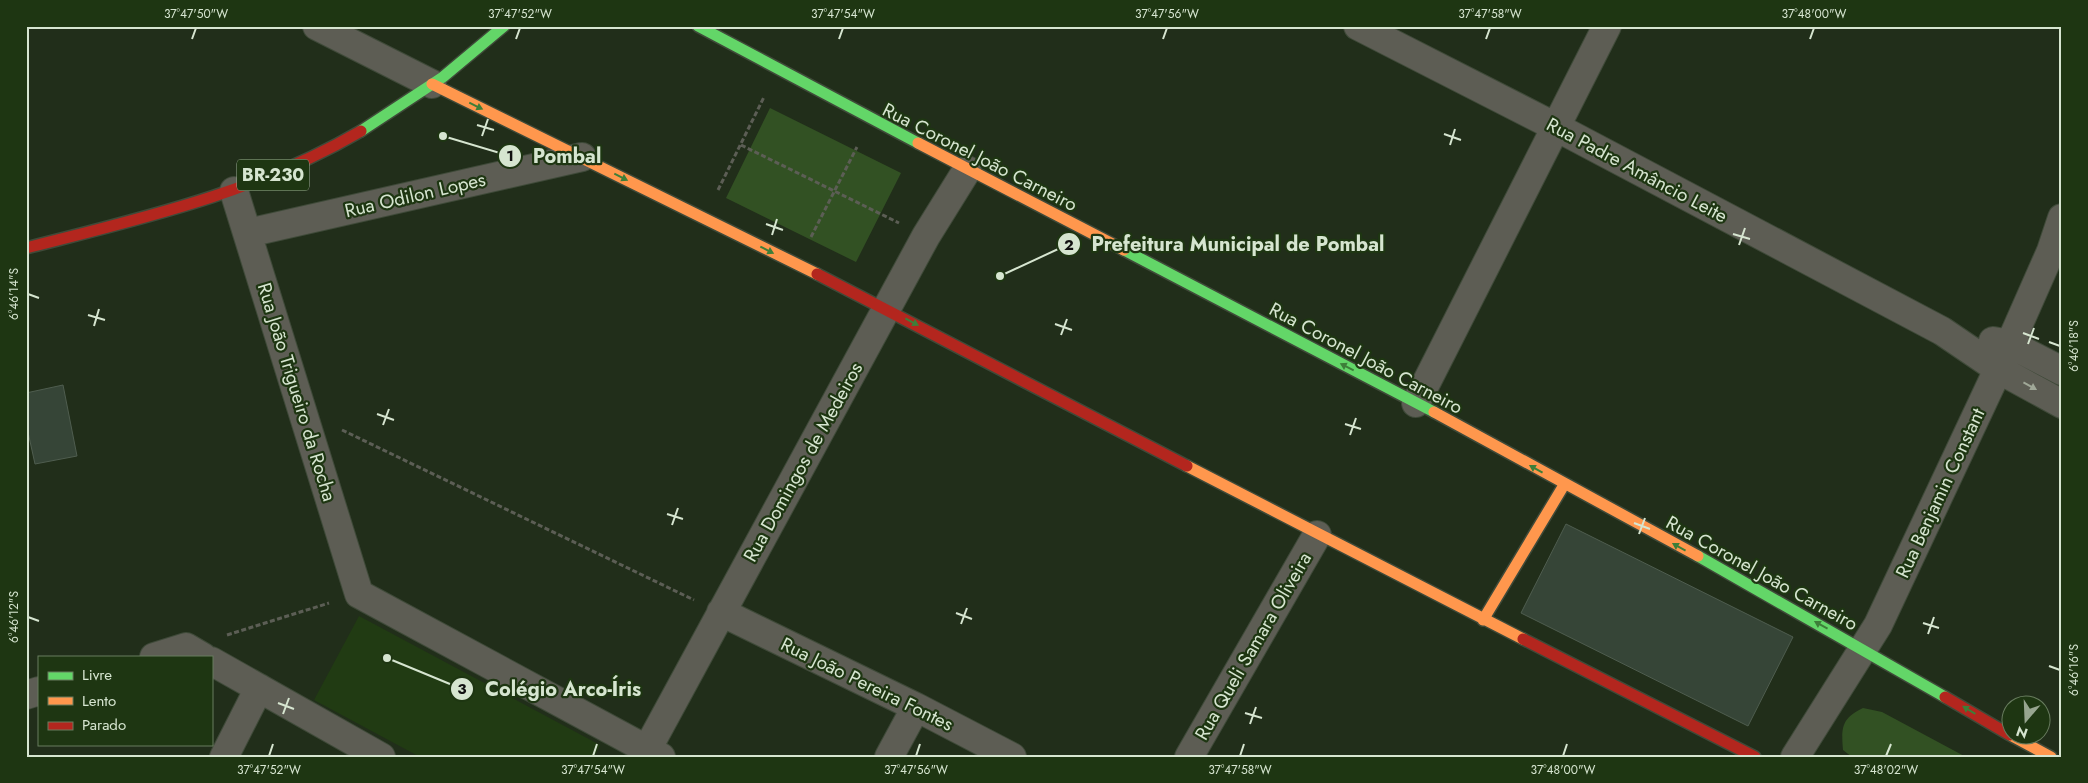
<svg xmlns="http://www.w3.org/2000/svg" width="2088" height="783" viewBox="0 0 2088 783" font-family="Jost,sans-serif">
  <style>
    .built { fill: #213b13 }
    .green { fill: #325123 }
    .building { fill: #364537; stroke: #4f5d4f }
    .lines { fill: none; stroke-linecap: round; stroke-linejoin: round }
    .street-casing { stroke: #3f4a39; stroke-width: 30 }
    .fast-casing { stroke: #3f4a39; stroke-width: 14 }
    .slow-casing { stroke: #3f4a39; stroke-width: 14 }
    .jam-casing { stroke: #3f4a39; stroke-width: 14 }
    .path { stroke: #5c5e55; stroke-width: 3; stroke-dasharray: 5 2.5; stroke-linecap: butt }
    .street { stroke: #5d5d54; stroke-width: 28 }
    .fast { stroke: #63d668; stroke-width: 11 }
    .slow { stroke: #ff974d; stroke-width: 11 }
    .jam { stroke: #b3261e; stroke-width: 11 }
    .oneway { fill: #3d7e39 }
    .oneway2 { fill: #a0a898 }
    .ticks { fill: none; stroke: #d6e5d0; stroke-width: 2 }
    .labels { text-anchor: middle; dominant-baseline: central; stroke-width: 4.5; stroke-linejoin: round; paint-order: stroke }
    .shield { fill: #1e3612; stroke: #9fb097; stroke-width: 1 }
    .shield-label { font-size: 18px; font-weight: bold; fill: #d6e5d0 }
    .street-label { font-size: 19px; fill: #d6e5d0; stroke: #1e3612 }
    .leader { fill: none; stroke: #d6e5d0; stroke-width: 2 }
    .callout-dot { fill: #d6e5d0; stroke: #1e3612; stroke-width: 2 }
    .mark-label { font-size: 15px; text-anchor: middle; font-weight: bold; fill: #111 }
    .callout-label { font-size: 20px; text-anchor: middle; font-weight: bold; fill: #d6e5d0; stroke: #1e3612; stroke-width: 4.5; stroke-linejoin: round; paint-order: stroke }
    .neatline { fill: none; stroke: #d6e5d0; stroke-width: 2 }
    .ticks-label { font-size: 12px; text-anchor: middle; fill: #d6e5d0 }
  </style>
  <rect width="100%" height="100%" fill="#212e1a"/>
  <path class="built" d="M359,616L600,745L594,757H420L314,700Z"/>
  <path class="green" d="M770,108L901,173L856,262L726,198Z
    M1863,708L1882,712L1966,757H1852L1843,750C1841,727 1842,718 1863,708Z"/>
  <path class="building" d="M63,385L77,456L35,464L26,423V393Z
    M1566,524L1793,637L1748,726L1521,613Z"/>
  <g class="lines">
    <defs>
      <path id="street" d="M317,26L432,84
        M1358,26L1556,127L1942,331L1998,369L2062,404
        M234,191L359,594L661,757
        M248,233L582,157
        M1993,341L2010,344L2062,371
        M1416,403L1607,26
        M721,612L916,707L1012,757
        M154,657L186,647L203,657
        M211,661L381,757
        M26,695L39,691
        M224,757L259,688
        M643,757L926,236L967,170
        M889,757L916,707
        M1189,757L1317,535
        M1795,757L1878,625L2010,344L2051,251L2062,218"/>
      <path id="fast" d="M698,26L918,143
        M361,131L443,77L504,26
        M1124,250L1434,412
        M1698,556L1945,697"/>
      <path id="slow" d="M432,84L817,274
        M918,143L1124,250
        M1434,412L1698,556
        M1187,466L1523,639
        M1483,620L1564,485
        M2012,736L2051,757"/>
      <path id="jam" d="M26,248C143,218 255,193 361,131
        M817,274L1187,466
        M1523,639L1755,757
        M1945,697L2010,735"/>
    </defs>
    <use href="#street" class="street-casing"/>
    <use href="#fast" class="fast-casing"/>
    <use href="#slow" class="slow-casing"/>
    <use href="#jam" class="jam-casing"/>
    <path class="path" d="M741,145L899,223
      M718,190L764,97
      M811,237L857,147
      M342,430L694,600
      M227,635L329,603"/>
    <use href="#street" class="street"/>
    <use href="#fast" class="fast"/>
    <use href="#slow" class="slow"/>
    <use href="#jam" class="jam"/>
  </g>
  <defs><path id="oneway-solid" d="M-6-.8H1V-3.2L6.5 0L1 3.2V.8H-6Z" transform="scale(1.25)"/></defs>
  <g class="oneway">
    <use href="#oneway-solid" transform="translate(476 106) rotate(26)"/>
    <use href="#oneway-solid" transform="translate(621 177) rotate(27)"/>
    <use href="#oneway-solid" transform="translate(767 250) rotate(27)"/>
    <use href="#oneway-solid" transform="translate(912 322) rotate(28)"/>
    <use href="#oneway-solid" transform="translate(1347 367) rotate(-153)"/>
    <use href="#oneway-solid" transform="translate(1536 469) rotate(-151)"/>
    <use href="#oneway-solid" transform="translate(1679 547) rotate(-151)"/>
    <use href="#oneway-solid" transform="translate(1821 625) rotate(-151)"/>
    <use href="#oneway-solid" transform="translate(1969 710) rotate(-149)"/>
  </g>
  <use class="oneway2" href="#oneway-solid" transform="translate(2030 386) rotate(29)"/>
  <path class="ticks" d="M192,39L196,28M516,39L520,28M839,39L843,28M1163,39L1167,28M1486,39L1490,28M1810,39L1814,28M477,125L494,130M1444,134L1461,140M482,136L488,119M1450,145L1455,129M766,224L783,230M1733,234L1750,239M772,235L777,219M1739,245L1745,228M28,294L39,298M88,315L105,320M1055,324L1072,330M94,326L99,309M2023,333L2039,339M1061,335L1067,319M2049,342L2060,346M2028,344L2034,328M377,414L394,420M1345,424L1361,429M383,425L389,409M1350,435L1356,418M667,514L683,519M1634,523L1650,529M672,525L678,508M1639,534L1645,518M956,613L972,619M28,617L39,621M1923,623L1939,628M961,624L967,608M1928,634L1934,617M2049,666L2060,670M278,703L294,709M1245,713L1262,718M283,714L289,698M1250,724L1256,707M269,756L273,744M593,756L597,744M916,756L920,744M1240,756L1244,744M1563,756L1567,744M1886,756L1891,744"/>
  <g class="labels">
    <rect class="shield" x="237" y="159.5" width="72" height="31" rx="4"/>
    <g class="shield-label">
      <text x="273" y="175">BR-230</text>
    </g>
    <g class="street-label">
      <text transform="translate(980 157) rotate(27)">Rua Coronel João Carneiro</text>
      <text transform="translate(1637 170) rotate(28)">Rua Padre Amâncio Leite</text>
      <text transform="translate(415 195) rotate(-13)">Rua Odilon Lopes</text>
      <text transform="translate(1366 358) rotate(28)">Rua Coronel João Carneiro</text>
      <text transform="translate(297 392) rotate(73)">Rua João Trigueiro da Rocha</text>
      <text transform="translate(803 462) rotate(-61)">Rua Domingos de Medeiros</text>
      <text transform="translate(1940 493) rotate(-65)">Rua Benjamin Constant</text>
      <text transform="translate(1762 573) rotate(29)">Rua Coronel João Carneiro</text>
      <text transform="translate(1253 646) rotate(-60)">Rua Queli Samara Oliveira</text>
      <text transform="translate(867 684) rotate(26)">Rua João Pereira Fontes</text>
    </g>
  </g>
  <path class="leader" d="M443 136L510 156M1000 276L1069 244M387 658L462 689"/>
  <g class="callout-dot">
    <circle cx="443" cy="136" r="5"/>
    <circle cx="1000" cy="276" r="5"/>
    <circle cx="387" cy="658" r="5"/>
    <circle cx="510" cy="156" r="12"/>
    <circle cx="1069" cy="244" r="12"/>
    <circle cx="462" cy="689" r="12"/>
  </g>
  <g class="mark-label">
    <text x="510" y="161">1</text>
    <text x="1069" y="250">2</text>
    <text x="462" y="694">3</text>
  </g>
  <g class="callout-label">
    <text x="567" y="163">Pombal</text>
    <text x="1238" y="251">Prefeitura Municipal de Pombal</text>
    <text x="563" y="696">Colégio Arco-Íris</text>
  </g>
  <rect width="2088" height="783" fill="none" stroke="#1e3612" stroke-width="55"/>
  <rect x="38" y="656" width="175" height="90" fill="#1e3612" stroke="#687c5e"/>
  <rect x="48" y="672" width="25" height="8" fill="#63d668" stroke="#687c5e"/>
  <text x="82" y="680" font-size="15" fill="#d6e5d0">Livre</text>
  <rect x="48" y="697" width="25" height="8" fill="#ff974d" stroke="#687c5e"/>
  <text x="82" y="706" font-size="15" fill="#d6e5d0">Lento</text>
  <rect x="48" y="722" width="25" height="8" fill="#b3261e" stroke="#687c5e"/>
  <text x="82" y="730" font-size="15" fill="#d6e5d0">Parado</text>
  <g transform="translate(2026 720) rotate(199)"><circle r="24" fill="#1e3612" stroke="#687c5e"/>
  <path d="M0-4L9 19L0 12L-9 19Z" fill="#97a590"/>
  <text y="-8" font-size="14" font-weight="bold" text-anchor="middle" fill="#d6e5d0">N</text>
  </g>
  <rect x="28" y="28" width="2032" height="728" class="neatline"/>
  <g class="ticks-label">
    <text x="196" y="18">37°47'50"W</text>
    <text x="520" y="18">37°47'52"W</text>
    <text x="843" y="18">37°47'54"W</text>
    <text x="1167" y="18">37°47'56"W</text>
    <text x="1490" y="18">37°47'58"W</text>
    <text x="1814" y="18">37°48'00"W</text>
    <text transform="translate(14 294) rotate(-90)" y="4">6°46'14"S</text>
    <text transform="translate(2074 346) rotate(-90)" y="4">6°46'18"S</text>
    <text transform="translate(14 617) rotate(-90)" y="4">6°46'12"S</text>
    <text transform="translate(2074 670) rotate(-90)" y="4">6°46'16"S</text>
    <text x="269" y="774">37°47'52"W</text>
    <text x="593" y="774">37°47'54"W</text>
    <text x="916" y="774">37°47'56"W</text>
    <text x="1240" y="774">37°47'58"W</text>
    <text x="1563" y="774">37°48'00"W</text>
    <text x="1886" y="774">37°48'02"W</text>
  </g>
</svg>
